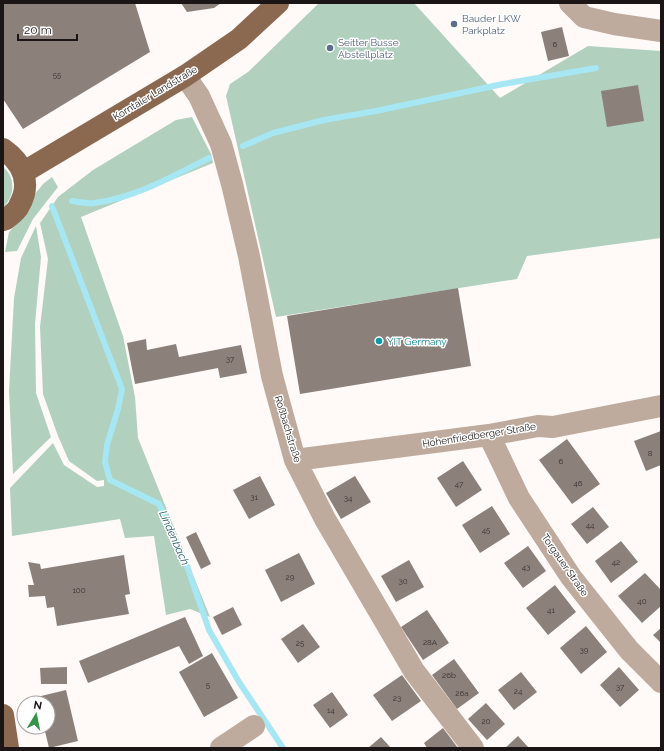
<svg xmlns="http://www.w3.org/2000/svg" width="664" height="751" viewBox="0 0 664 751" font-family="Raleway,sans-serif">
  <style>
    .green { fill: #b1d0be }
    .lines { fill: none; stroke-linecap: round; stroke-linejoin: round }
    .stream { stroke: #a7e6f3; stroke-width: 6 }
    .building { fill: #8c807b }
    .minor { stroke: #bfab9e; stroke-width: 22 }
    .major { stroke: #8b6951; stroke-width: 22 }
    .service-dot { fill: #5c6f8a; stroke: #fff; stroke-width: 1.5 }
    .culture-dot { fill: #0f9aa8; stroke: #fff; stroke-width: 1.5 }
    .labels { text-anchor: middle; dominant-baseline: central; stroke-width: 3; stroke-linejoin: round; paint-order: stroke }
    .number-label { font-size: 8px; fill: #37302e }
    .service-label { font-size: 10px; fill: #4e5e75; stroke: #fff; text-anchor: start }
    .street-label { font-size: 10px; fill: #1b1615; stroke: #fff }
    .culture-label { font-size: 10px; fill: #0d838f; stroke: #fff; text-anchor: start }
    .water-label { font-size: 11px; font-style: italic; fill: #255a63; stroke: #fff }
  </style>
  <rect width="100%" height="100%" fill="#fff9f7"/>
  <path class="green" d="M319,3H414L500,98L588,46L661,51V238L527,256L517,279L276,317L226,96L230,84L248,72Z
    M192,117L211,154L213,163L81,217L123,336L135,397L138,438L210,617L190,609L166,615L154,536L125,538L120,519L12,536L10,488L53,443L64,465L97,487L104,486V480L97,481L69,461L58,436L43,394L40,327L48,259L40,223L58,197L93,170L176,120Z
    M3,167C16,177 15,197 3,207Z
    M52,177L58,187L33,219L17,251L5,252L9,232L29,211L35,194L43,184Z
    M36,226L41,257L35,324L36,393L51,437L13,474L9,391L14,298L21,258Z"/>
  <g class="lines">
    <path class="stream" d="M243,146L273,133L324,120L376,111L503,84L596,68
      M72,201C79,202 87,204 94,203C135,198 173,176 209,158
      M52,206L122,389L118,409L107,445L105,462L110,480L159,504L187,566L209,630L239,682L283,748"/>
  </g>
  <path class="building" d="M3,3H135L150,52L23,129L3,99Z
    M181,3H221L214,8L187,12Z
    M562,27L569,56L548,61L541,32Z
    M638,85L644,121L607,127L601,91Z
    M458,288L471,366L300,394L287,316Z
    M146,339L147,350L176,344L179,357L241,345L247,373L220,378L218,368L135,384L127,343Z
    M661,431V465L646,471L634,441Z
    M567,439L600,484L572,504L539,460Z
    M463,461L482,490L456,507L437,478Z
    M260,476L275,505L249,519L233,490Z
    M355,476L371,502L341,519L326,493Z
    M492,506L510,534L480,553L462,525Z
    M593,507L609,527L587,544L571,524Z
    M196,532L211,564L201,569L186,537Z
    M621,541L638,562L611,583L595,561Z
    M528,546L546,571L523,588L504,563Z
    M299,553L315,584L281,602L265,570Z
    M124,555L130,594L125,595L129,614L57,626L54,607L47,608L45,596L29,597L28,585H34L28,562L40,564L41,569Z
    M409,560L424,587L396,602L381,576Z
    M645,573L661,590V606L642,623L618,596Z
    M555,585L576,612L548,635L526,608Z
    M233,607L242,625L222,635L213,617Z
    M427,610L449,643L423,660L401,627Z
    M185,617L203,656L189,664L179,646L88,683L79,661Z
    M303,624L320,647L298,663L281,639Z
    M586,626L607,652L581,674L560,648Z
    M661,628V643L653,635Z
    M212,653L238,698L204,717L179,672Z
    M454,659L479,693L457,709L432,675Z
    M67,667V684H41L40,668Z
    M619,667L639,690L620,707L600,685Z
    M521,672L537,692L514,710L498,690Z
    M402,675L421,701L392,721L373,695Z
    M66,690L78,741L49,748L44,727H48V703H39L37,697Z
    M332,692L348,715L330,728L313,705Z
    M486,703L505,724L487,740L468,719Z
    M443,728L458,748H427L424,743Z
    M518,736L529,748H505Z
    M381,737L391,748H368Z"/>
  <g class="lines">
    <path class="minor" d="M570,3L584,17L614,24L661,31
      M185,76L199,96L221,144L232,184L249,256L272,376L295,460L325,519L414,671L473,748
      M489,435L519,498L571,577L629,650L661,682
      M295,460L489,435L538,426L553,427L661,406
      M221,748L254,726"/>
    <path class="major" d="M3,149C23,163 32,183 19,206C17,211 10,216 6,219L3,220
      M24,172L185,76L239,39L278,3
      M3,715L8,748"/>
  </g>
  <g class="service-dot">
    <circle cx="454" cy="24" r="4"/>
    <circle cx="330" cy="48" r="4"/>
  </g>
  <circle class="culture-dot" cx="379" cy="341" r="4"/>
  <g class="labels">
    <g class="number-label">
      <text x="555" y="44">6</text>
      <text x="57" y="75">55</text>
      <text x="230" y="359">37</text>
      <text x="650" y="453">8</text>
      <text x="561" y="461">6</text>
      <text x="578" y="483">46</text>
      <text x="459" y="484">47</text>
      <text x="254" y="497">31</text>
      <text x="348" y="498">34</text>
      <text x="590" y="525">44</text>
      <text x="486" y="530">45</text>
      <text x="616" y="562">42</text>
      <text x="526" y="567">43</text>
      <text x="290" y="577">29</text>
      <text x="403" y="581">30</text>
      <text x="79" y="590">100</text>
      <text x="642" y="601">40</text>
      <text x="551" y="610">41</text>
      <text x="430" y="642">28A</text>
      <text x="300" y="643">25</text>
      <text x="584" y="650">39</text>
      <text x="449" y="675">26b</text>
      <text x="208" y="685">5</text>
      <text x="620" y="687">37</text>
      <text x="518" y="691">24</text>
      <text x="462" y="693">26a</text>
      <text x="397" y="698">23</text>
      <text x="331" y="710">14</text>
      <text x="486" y="721">20</text>
    </g>
    <g class="service-label">
      <text x="462" y="18">Bauder LKW<tspan x="462" dy="12">Parkplatz</tspan></text>
      <text x="338" y="42">Seitter Busse<tspan x="338" dy="12">Abstellplatz</tspan></text>
    </g>
    <g class="street-label">
      <text transform="translate(155 93) rotate(-31)">Korntaler Landstraße</text>
      <text transform="translate(288 429) rotate(73)">Roßbachstraße</text>
      <text transform="translate(479 435) rotate(-9)">Hohenfriedberger Straße</text>
      <text transform="translate(565 565) rotate(55)">Torgauer Straße</text>
    </g>
    <g class="culture-label">
      <text x="387" y="341">YIT Germany</text>
    </g>
    <g class="water-label">
      <text transform="translate(174 538) rotate(66)">Lindenbach</text>
    </g>
  </g>
  <rect width="664" height="751" fill="none" stroke="#1b1615" stroke-width="8"/>
  <g transform="translate(36 715) rotate(10)"><circle r="19" fill="#ffffff" stroke="#a4a2a1"/>
  <path d="M0-3L7 15L0 10L-7 15Z" fill="#369446"/>
  <text y="-6" font-size="11" font-weight="bold" text-anchor="middle" fill="#1b1615">N</text>
  </g>
  <path d="M18 34v6h59v-6" fill="none" stroke="#1b1615" stroke-width="2"/>
  <text x="24" y="34" font-size="12" fill="#1b1615" stroke="#ffffff" stroke-width="3" paint-order="stroke">20 m</text>
</svg>
